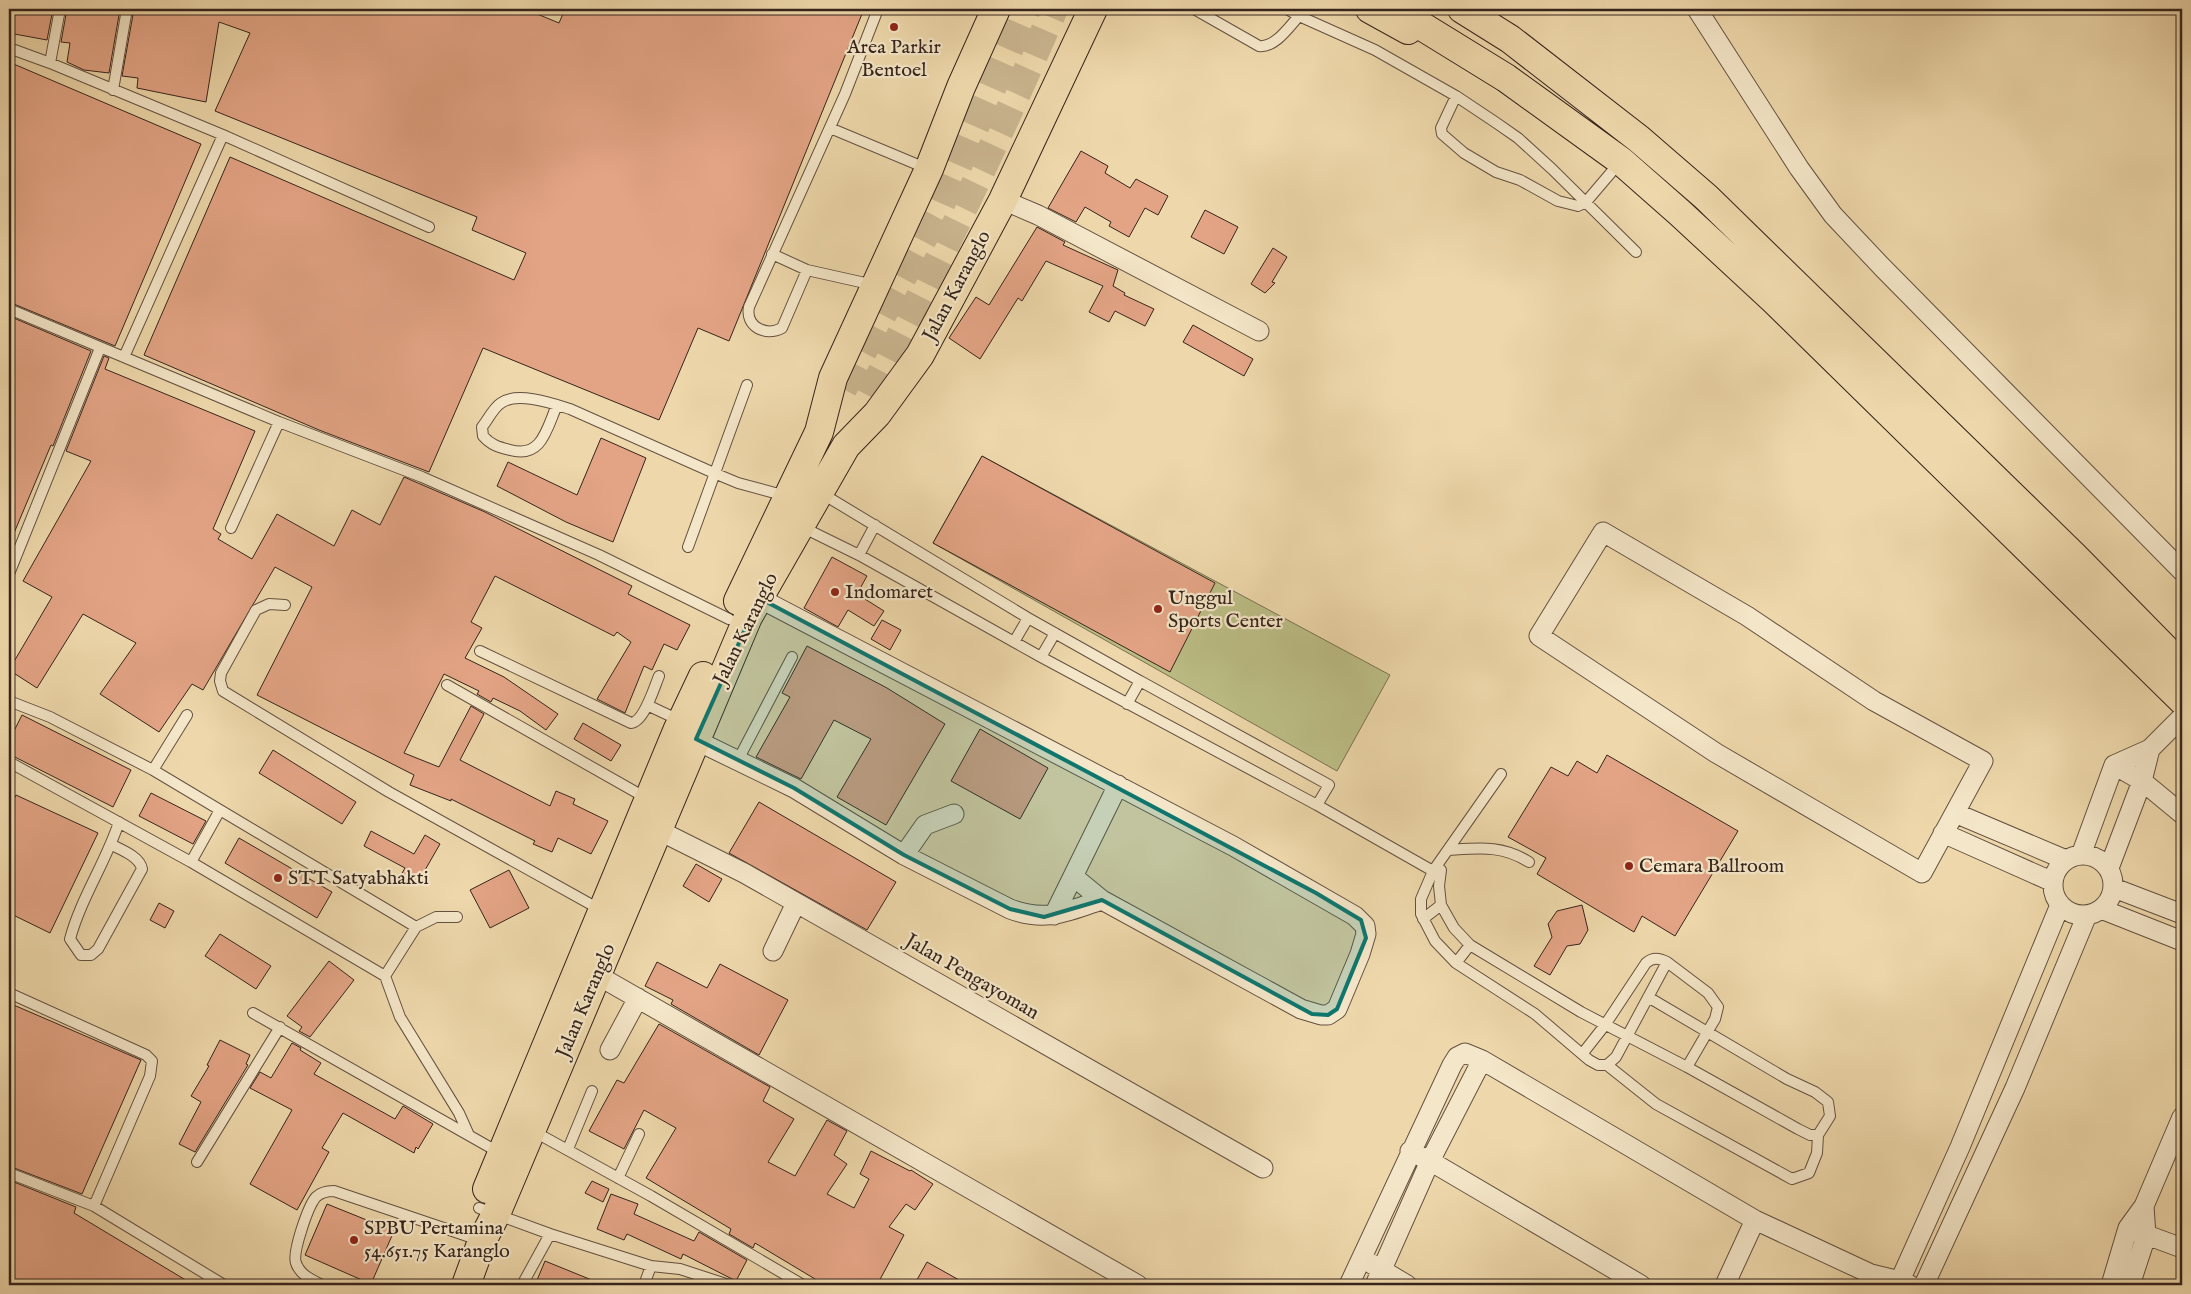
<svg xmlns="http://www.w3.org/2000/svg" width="2191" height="1294" viewBox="0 0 2191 1294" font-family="'IM FELL English',serif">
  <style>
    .green { fill: #bcbe86; stroke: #797151 }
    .building { fill: #e3a485; stroke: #36241c }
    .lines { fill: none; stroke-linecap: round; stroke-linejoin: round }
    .highway-tunnel { stroke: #c9b48e; stroke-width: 28; stroke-dasharray: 28 14; stroke-linecap: butt }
    .lane-casing { stroke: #645140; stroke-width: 12 }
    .street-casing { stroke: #645140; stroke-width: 21 }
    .highway-casing { stroke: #36241c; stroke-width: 30 }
    .lane { stroke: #f4e6c8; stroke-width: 10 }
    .street { stroke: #f4e6c8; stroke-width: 19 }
    .highway { stroke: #eed8ab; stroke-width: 28 }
    .marked { fill: #0f766e; fill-opacity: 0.2; stroke: #0f766e; stroke-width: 4; stroke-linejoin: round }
    .poi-dot { fill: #8f2418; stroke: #f4e6c8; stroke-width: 2 }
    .labels { text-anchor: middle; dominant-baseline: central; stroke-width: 4.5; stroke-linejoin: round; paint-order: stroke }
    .poi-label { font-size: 20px; fill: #36241c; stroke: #f4e6c8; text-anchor: start }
    .street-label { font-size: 20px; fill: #36241c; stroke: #f4e6c8 }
  </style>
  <rect width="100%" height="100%" fill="#eed8ab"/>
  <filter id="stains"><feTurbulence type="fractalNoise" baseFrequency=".004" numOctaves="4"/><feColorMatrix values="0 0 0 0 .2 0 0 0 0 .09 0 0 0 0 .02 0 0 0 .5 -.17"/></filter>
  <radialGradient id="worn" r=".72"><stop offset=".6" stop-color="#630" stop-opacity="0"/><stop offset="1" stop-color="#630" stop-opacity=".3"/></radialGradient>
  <path class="green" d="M982,456L1390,675L1337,771L933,543Z"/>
  <path class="building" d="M9,9H53L47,40L9,33Z
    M67,9H120L109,73L84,70L67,62L70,43L61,42Z
    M134,9H525L559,23L565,9H864L729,341L698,328L659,420L483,348L429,472L319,430L144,355L230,157L514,280L526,253L472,230L477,217L215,111L250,33L219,22L206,102L137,88L138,78L122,76Z
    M9,62L201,144L115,346L9,302Z
    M1081,151L1108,166L1105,173L1130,188L1136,179L1168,196L1158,215L1145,208L1129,237L1109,226L1111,222L1085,207L1076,222L1048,208Z
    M1205,210L1238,227L1224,254L1191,237Z
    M1037,227L1065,242L1063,245L1118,270L1113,286L1125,293L1124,295L1154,309L1145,326L1115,311L1109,322L1089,312L1103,286L1046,261L1022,301L1018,298L980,359L949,338L976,297L989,305Z
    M1273,248L1287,257L1272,282L1275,283L1265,293L1251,284Z
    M9,316L91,351L53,446L51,445L9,545Z
    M1193,325L1253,359L1244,376L1183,342Z
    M104,356L109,358L105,369L255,431L213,529L221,534L218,539L252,559L277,514L334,546L352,510L380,525L404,477L485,512L632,586L628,594L690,625L677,650L664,644L652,670L644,666L625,713L597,699L631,642L617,632L614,636L495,576L471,622L482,628L465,658L504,677L558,714L546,730L520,711L493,698L491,702L477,694L479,691L444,674L404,753L439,767L471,706L484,714L460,760L550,806L556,791L575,799L573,804L608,821L591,854L558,838L552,852L533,844L535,841L451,799V801L410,785L414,775L257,695L312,587L275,567L203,690L192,684L159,732L100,694L136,643L83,614L37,688L9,670L52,597L23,581L91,461L66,451Z
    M601,438L646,458L613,542L566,522L497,486L508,462L577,495Z
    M982,456L1215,583L1170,672L933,543Z
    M832,557L867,576L857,594L884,611L874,626L848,610L838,627L804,608Z
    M882,620L901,630L890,650L871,639Z
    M807,646L887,688L945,724L886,825L837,797L871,739L834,720L801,779L756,757L790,697L782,693Z
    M22,715L131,770L113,807L9,754V741Z
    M583,723L621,745L611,761L574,739Z
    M980,729L1048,768L1020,819L951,781Z
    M273,750L356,802L342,824L259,773Z
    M1607,755L1738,831L1675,936L1642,916L1634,932L1537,874L1546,858L1508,837L1551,767L1568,776L1577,761L1597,773Z
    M151,793L206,821L193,844L139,816Z
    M16,795L98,833L50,933L9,913V809Z
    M759,802L896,882L867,930L729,853Z
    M371,831L414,854L425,835L440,844L417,884L401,875L405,868L364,846Z
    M239,838L332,892L317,918L225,863Z
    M696,864L722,879L709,902L683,886Z
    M509,870L529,908L490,928L470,890Z
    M159,903L174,911L165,928L150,920Z
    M1582,905L1588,930L1580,944L1567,946L1550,975L1534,966L1552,937L1548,924L1557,911Z
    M220,934L271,966L256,989L205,956Z
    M329,961L354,980L310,1037L299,1031L302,1027L287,1016Z
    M657,962L707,988L720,964L788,1000L759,1055L671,1004L673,1000L645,986Z
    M9,1003L141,1060L82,1194L9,1166Z
    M659,1024L770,1087L763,1101L794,1119L768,1162L795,1176L827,1120L847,1131L834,1155L847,1164L827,1194L854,1208L869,1179L860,1174L871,1151L910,1171L911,1170L933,1184L915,1210L906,1204L889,1227L904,1235L877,1285H825L755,1243L753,1248L729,1234L731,1229L646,1178L676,1128L644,1110L624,1149L589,1131L617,1080L624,1083Z
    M220,1040L250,1055L246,1064L248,1065L195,1152L179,1144L201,1102L191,1096L209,1066L207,1065Z
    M292,1043L301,1048L300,1050L321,1063L314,1074L395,1119L403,1106L433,1124L418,1149L416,1147L414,1153L343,1113L322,1148L329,1152L297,1210L250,1184L292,1110L250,1088L260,1072L271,1078Z
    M9,1180L76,1207L74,1213L194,1285H9Z
    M592,1181L609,1189L603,1202L585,1193Z
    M611,1194L638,1204L634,1214L694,1241L699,1232L747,1260L736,1281L683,1254L681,1259L627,1234L624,1240L597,1229Z
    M327,1204L394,1231L371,1284L305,1255Z
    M545,1261L604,1285H535Z
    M927,1262L968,1285H914Z"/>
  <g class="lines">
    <path class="highway-tunnel" d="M843,389L939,209L1027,9
      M869,396C935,270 998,140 1054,9"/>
    <defs>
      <path id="lane" d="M1194,9L1259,46C1275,48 1289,27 1299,16
        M1287,9L1299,16L1375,50L1456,96L1495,122L1518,138L1552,169L1636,252
        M9,48L50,63L223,135L429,227
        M50,63L60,9
        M113,90L127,9
        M1456,96L1441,128L1442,134L1464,153L1496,172L1520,180L1558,201L1578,206L1586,202L1620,162
        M830,128L928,169
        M772,254L807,270L874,285
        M807,270L782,328C765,337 745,326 749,307L845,94L878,9
        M9,309L279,422L422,477L599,555L729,619
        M124,357L223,135
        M557,405C547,428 542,459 510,450C498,447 491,445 483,436L482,427C488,420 493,408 501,403C517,391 554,404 570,409L714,473L738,483L786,496
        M821,493L1028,618L1140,681L1127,704
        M802,527L859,555L1041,657L1317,805L1440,875
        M231,528L279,422
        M688,547L747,385
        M859,555L875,525
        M9,574L100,348
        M285,605L269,604L256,610L221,673L220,681L223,691L389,792L601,910
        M1014,642L1028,618
        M480,651L631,723C644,722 654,688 659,676
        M1041,657L1055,633
        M1140,681L1329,785L1317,805
        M447,685L648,799
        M9,701L50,717L153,770L416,927
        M647,705L681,721
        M738,760L792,657
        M9,762L191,862L385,976L400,1017L459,1113L468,1133
        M153,770L187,715
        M1501,774L1433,871L1421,899V914L1435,941L1456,963L1535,1014L1589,1060L1598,1065H1607L1656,1104L1792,1179L1809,1173L1817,1153L1818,1135L1830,1116L1828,1102L1815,1092L1787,1079L1648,997
        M112,845C122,850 140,857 142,869L98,949L91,955H81L70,939C81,898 106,862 119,822
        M1449,850C1480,848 1502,845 1529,862
        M191,862L220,810
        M1441,870L1439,886L1441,905L1454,928L1470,945L1581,1012L1687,1067L1798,1129L1810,1135H1818
        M1423,919L1441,905
        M1456,963L1470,945
        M385,976L416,927L436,917H457
        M9,993L146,1055L152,1061L150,1076L94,1206
        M253,1013L500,1153
        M1583,1053L1605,1025L1646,963C1653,957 1659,958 1667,962L1708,993L1718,1007L1715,1019L1687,1067
        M1607,1065L1616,1057L1667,962
        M533,1131L651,1196L803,1285
        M568,1149L592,1091
        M197,1162L280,1027
        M9,1173L94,1206L224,1285
        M618,1178L639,1134
        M479,1208L550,1234L651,1266L680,1269L729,1285
        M322,1285C312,1280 300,1275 296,1263C292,1253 308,1206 316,1197C321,1192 327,1191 334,1191L482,1241
        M522,1285L550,1234
        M644,1285L651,1266"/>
      <path id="street" d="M1697,9L1799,168L1833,215L1882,267L2182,571
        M1003,200L1038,215L1259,331
        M1603,532L1747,616L1874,701L1983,761L1922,873L1716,753L1539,636Z
        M685,735L794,788L904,855L1010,909C1047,923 1067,911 1102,900L1301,1009L1321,1015H1328L1337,1009L1360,954L1366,934L1365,926L1355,916L1233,846L759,598
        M2114,765L2142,781L2182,814
        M1955,813L2066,860
        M658,830L744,873L1263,1168
        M1943,833L2053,882
        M2053 885a30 30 0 1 1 60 0a30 30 0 1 1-60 0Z
        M904,855L925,825L954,814
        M2081,855L2114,765L2150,749L2182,717
        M2109,868L2142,781L2150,749
        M1074,877L1102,900
        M2114,888L2182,914
        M2101,909L2182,941
        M1054,915L1118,785
        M773,951L796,903
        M597,975L1138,1285
        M610,1050L638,998
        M1410,1151L1430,1161L1641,1285
        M2136,1231L2182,1248
        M1372,1264L1407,1285
        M1349,1285L1452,1065L1457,1057L1465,1053L1482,1060L1755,1220L1871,1274L1900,1281L1910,1285
        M1375,1285L1430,1161L1482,1060
        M1725,1285L1755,1220
        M1898,1285L1960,1147L2060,905
        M1924,1285L2015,1088L2087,915
        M2111,1285L2128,1228L2144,1206L2182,1117
        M2130,1285L2146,1236L2144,1206"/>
      <path id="highway" d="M1370,9L1408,30
        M1394,9L1506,78L1621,161L1680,213L1775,301L2182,700
        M1462,9L1510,39L1639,139L1706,197L2075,557L2182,666
        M738,601L819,432L833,378L929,169L961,87L996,9
        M487,1189L677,731L703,676
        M466,1285L482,1241L496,1214L748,617L846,446L877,414L920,355L1003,200L1093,9"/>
    </defs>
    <use href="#lane" class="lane-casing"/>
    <use href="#street" class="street-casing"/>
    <use href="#highway" class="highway-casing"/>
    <use href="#lane" class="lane"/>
    <use href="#street" class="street"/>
    <use href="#highway" class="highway"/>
  </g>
  <path class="marked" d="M759,598L1316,893L1361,920L1366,938L1337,1009L1328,1015L1312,1014L1102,900L1044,917L1010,909L904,855L794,788L696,739Z"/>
  <g class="poi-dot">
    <circle cx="894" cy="27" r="5"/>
    <circle cx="835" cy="592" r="5"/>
    <circle cx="1158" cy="609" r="5"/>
    <circle cx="1629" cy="866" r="5"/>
    <circle cx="278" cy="878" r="5"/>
    <circle cx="354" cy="1240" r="5"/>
  </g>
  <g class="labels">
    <g class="poi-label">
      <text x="894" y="47" text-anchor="middle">Area Parkir<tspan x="894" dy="23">Bentoel</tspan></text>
      <text x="845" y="592">Indomaret</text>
      <text x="1168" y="598">Unggul<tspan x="1168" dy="23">Sports Center</tspan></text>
      <text x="1639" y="866">Cemara Ballroom</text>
      <text x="288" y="878">STT Satyabhakti</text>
      <text x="364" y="1228">SPBU Pertamina<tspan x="364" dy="23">54.651.75 Karanglo</tspan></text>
    </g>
    <g class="street-label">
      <text transform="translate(957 286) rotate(-62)">Jalan Karanglo</text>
      <text transform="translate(746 629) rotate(-64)">Jalan Karanglo</text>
      <text transform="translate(972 977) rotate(30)">Jalan Pengayoman</text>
      <text transform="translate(586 1001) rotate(-67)">Jalan Karanglo</text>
    </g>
  </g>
  <rect width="2191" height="1294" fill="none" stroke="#eed8ab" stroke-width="30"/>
  <rect x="10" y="10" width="2171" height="1274" fill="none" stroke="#36241c" stroke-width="2.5"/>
  <rect x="15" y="15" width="2161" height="1264" fill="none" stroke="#36241c"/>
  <rect width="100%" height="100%" filter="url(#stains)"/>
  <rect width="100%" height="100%" fill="url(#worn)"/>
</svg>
